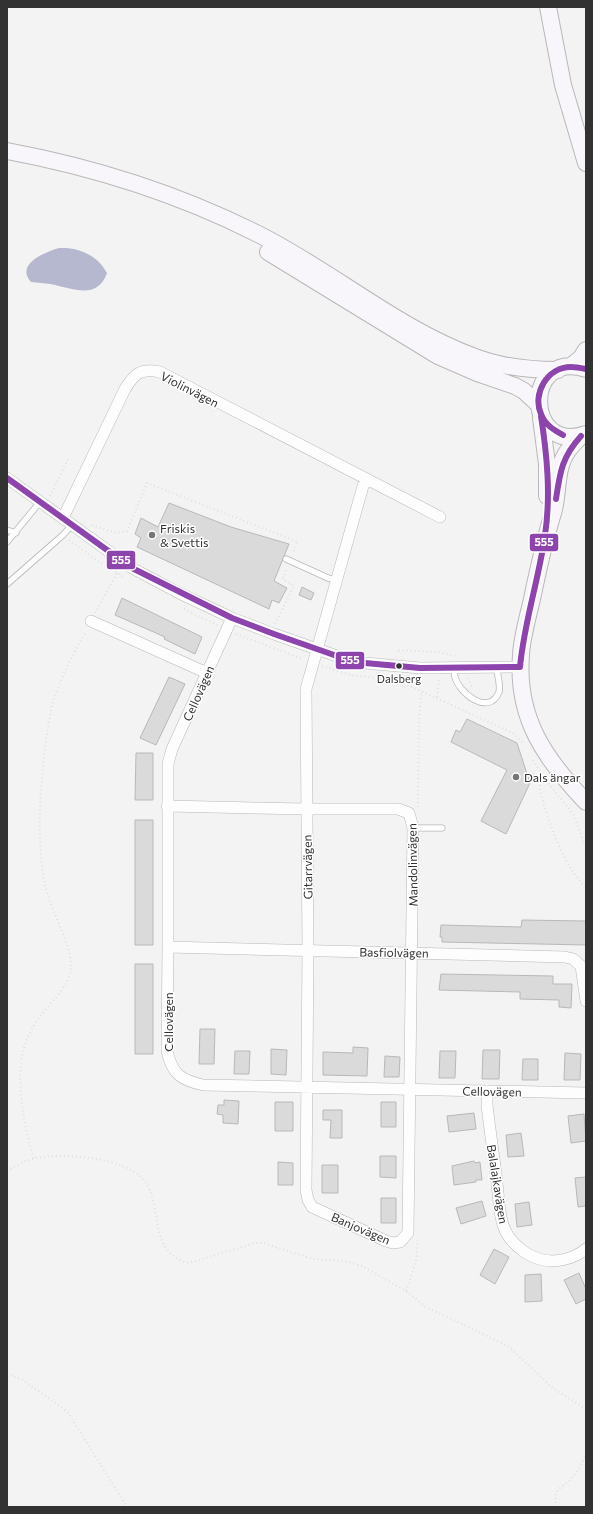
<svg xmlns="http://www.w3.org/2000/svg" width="593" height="1514" viewBox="0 0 593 1514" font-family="Commissioner,sans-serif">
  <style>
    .water { fill: #b6b8cf }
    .building { fill: #dbdada; stroke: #b9b8b9 }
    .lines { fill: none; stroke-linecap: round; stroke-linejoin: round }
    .lane-casing { stroke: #b8b8b8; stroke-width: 7 }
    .street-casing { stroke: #b8b8b8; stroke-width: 12 }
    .secondary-casing { stroke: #b8b8b8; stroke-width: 18 }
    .path { stroke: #e0dfe0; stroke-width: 2; stroke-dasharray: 1 3; stroke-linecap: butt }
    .lane { stroke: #fdfdfd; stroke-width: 5.5 }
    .street { stroke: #fdfdfd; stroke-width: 11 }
    .secondary { stroke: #f8f6fa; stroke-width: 16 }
    .bus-1-casing { stroke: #fff; stroke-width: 9 }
    .bus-1 { stroke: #8e44ad; stroke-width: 6 }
    .poi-dot { fill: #777677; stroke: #fff; stroke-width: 1.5 }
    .bus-dot { fill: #333233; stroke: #fff; stroke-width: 1.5 }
    .labels { text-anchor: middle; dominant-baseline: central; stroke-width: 3; stroke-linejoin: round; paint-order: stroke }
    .bus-label { font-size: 11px; fill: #333233; stroke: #fff }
    .street-label { font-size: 12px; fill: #333233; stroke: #fff }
    .poi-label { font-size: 12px; fill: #333233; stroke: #fff; text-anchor: start }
    .line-badge { stroke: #fff; stroke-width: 1.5 }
    .badge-label { font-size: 11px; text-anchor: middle; font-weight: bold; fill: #fff }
  </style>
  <rect width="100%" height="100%" fill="#f4f3f4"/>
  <path class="water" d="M59,248C79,247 97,255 107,273C97,301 72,288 50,284C44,283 38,283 31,282C15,264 45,252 59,248Z"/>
  <path class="building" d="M169,503L231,527L289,544L274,581L287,588L279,603L272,600L269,609L137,547L141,538L135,534L141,518L158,527Z
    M302,587L314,593L311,600L299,595Z
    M122,598L202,637L195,654L164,639L165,637L115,615Z
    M169,677L185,684L156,745L140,738Z
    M467,719L517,743L530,783L506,834L481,821L507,770L451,742L456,730L460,732Z
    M136,753H153V800H135Z
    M135,820H153V945H135Z
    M522,920L586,921V945L442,942V937H440L441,925L521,927Z
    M135,964H153V1054H135Z
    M441,974L553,976V984H572L571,1008L559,1007V1000L520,999V992L439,990Z
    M200,1029H215L214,1064H199Z
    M353,1047L368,1048L367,1076L323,1075V1052L353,1053Z
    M271,1049L287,1050L286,1075L271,1074Z
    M483,1050H500L499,1079H482Z
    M235,1051H250L249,1074H234Z
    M440,1051H456L455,1078H439Z
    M565,1053L581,1054L580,1080H564Z
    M385,1056L400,1057L399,1077H384Z
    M523,1059H538V1080H522Z
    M224,1100L239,1101L238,1124L223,1123V1115L217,1114L218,1105H224Z
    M275,1102H293V1131H275Z
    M381,1102H396V1127H381Z
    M323,1110H342V1138H330L331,1120H323Z
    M474,1113L476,1129L449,1132L447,1116Z
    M584,1114L586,1141L571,1143L568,1116Z
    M521,1133L524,1156L508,1157L506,1135Z
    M380,1156H396V1178L380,1177Z
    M474,1161L475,1163L480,1162L482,1180H476V1182L454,1185L452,1166Z
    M278,1162L293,1163V1185H278Z
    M322,1165H338V1193H322Z
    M586,1177V1206L578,1207L575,1178Z
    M381,1198H396V1223H381Z
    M482,1201L486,1216L461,1224L456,1208Z
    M529,1202L532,1225L517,1227L515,1204Z
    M494,1249L509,1257L495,1284L480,1275Z
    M579,1273L586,1289V1299L576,1304L564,1280Z
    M541,1274L542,1301L525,1302V1275Z"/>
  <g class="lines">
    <defs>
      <path id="lane" d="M7,530L16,533
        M7,542L40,502
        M286,559L328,578L336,580
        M7,584L63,535L72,525
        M454,668C455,671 454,675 455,677C459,693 489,717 499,692C501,685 497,675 497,668
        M413,828H442"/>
      <path id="street" d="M7,478L132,568L179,593L232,618L274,634L354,662L420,668L520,667
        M63,518L125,389C135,373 141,368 160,372L440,517
        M232,618L172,749L168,764V947L167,1051C172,1074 181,1080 203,1085L586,1093
        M91,621L207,673
        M167,806L306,809H398L409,813L413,828L408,1233L400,1242L393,1243L386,1241L312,1207L308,1200L306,1190L308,950L306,689L365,479
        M168,947L565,957L573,959L581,966L586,1001
        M487,1091V1105C490,1131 494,1157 497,1183C499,1200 499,1220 507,1234C515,1247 529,1257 543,1260C558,1263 575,1258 586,1249"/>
      <path id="secondary" d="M548,7L563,85L586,163
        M7,151C93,167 178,194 256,233C331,270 396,328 475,357C501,367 530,370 558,370
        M268,252L438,356L477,373L515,386L524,391L538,404
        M571,366L581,358L586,350
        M586,369C522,348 525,456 586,434
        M541,418L547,464V496
        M581,436C576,441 571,446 567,452C555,470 559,494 553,513C544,542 538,570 532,599C528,617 522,636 521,655C516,718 545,759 586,802"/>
    </defs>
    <use href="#lane" class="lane-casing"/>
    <use href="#street" class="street-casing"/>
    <use href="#secondary" class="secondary-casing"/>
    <path class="path" d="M50,496L68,459
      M92,525L116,533L127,531L147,483L298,542L292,554
      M69,540L95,559L125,578
      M184,609L217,625
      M95,613L117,573
      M275,624L294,586L283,579L287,568
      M236,634L303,659
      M398,652L397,650L438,652L455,656
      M322,666L351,675L393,680L403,683L513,733L524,744
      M468,678L472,687
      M437,697L439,679
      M533,760L544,778L574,815L586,849
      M544,778L540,785C542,809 566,872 586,887
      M418,807L419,717L421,696L423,691
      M34,1158C24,1131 16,1079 23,1051C26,1039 32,1028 39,1018C49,1003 69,988 71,968C73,948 50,909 45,885C36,838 40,788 46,741C48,727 50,712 54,699C62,675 74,653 86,631
      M7,1171C15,1166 23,1161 32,1159C59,1152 126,1157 144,1180C164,1206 147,1253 189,1263L255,1243H263L313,1259L344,1261L362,1266L406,1291L426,1307L508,1346L554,1389L586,1409
      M406,1291L416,1261L418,1239
      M7,1374L21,1379L67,1411L127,1507
      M557,1507C551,1487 563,1489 573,1477C578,1471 582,1462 586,1455"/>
    <use href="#lane" class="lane"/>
    <use href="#street" class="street"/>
    <use href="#secondary" class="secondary"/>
    <defs>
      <path id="bus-1" d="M563,435C554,430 545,425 541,414C532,394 547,367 571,367C576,367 581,368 586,369
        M7,478L132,568L232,618L274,634L354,662L420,668L520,667
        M556,499C560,472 562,457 581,436
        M520,667C524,622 539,579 545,535C551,495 547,455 541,416"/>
    </defs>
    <use href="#bus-1" class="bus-1-casing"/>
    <use href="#bus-1" class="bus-1"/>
  </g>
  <g class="poi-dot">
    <circle cx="152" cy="535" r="4"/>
    <circle cx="516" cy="777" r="4"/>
  </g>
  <circle class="bus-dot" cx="399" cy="666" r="3.5"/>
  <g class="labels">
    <g class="bus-label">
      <text x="399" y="678">Dalsberg</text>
    </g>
    <g class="street-label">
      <text transform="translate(190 389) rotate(27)">Violinvägen</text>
      <text transform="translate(198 693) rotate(-66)">Cellovägen</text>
      <text transform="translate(412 865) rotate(-91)">Mandolinvägen</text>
      <text transform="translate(307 867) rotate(-91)">Gitarrvägen</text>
      <text transform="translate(394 952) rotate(1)">Basfiolvägen</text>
      <text transform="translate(168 1022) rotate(-90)">Cellovägen</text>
      <text transform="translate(492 1091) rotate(1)">Cellovägen</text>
      <text transform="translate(498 1184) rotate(81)">Balalajkavägen</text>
      <text transform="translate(361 1228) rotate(23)">Banjovägen</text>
    </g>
    <g class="poi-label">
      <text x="160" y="528">Friskis<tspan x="160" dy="14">&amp; Svettis</tspan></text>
      <text x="524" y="777">Dals ängar</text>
    </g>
  </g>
  <g class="line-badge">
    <rect x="529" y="533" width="30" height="19" rx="4" fill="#8e44ad"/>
    <rect x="106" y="550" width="30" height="20" rx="4" fill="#8e44ad"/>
    <rect x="335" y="651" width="30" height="19" rx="4" fill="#8e44ad"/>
  </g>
  <g class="badge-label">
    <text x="544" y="546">555</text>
    <text x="121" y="564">555</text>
    <text x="350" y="664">555</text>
  </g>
  <rect width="593" height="1514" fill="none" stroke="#333233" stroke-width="16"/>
</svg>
